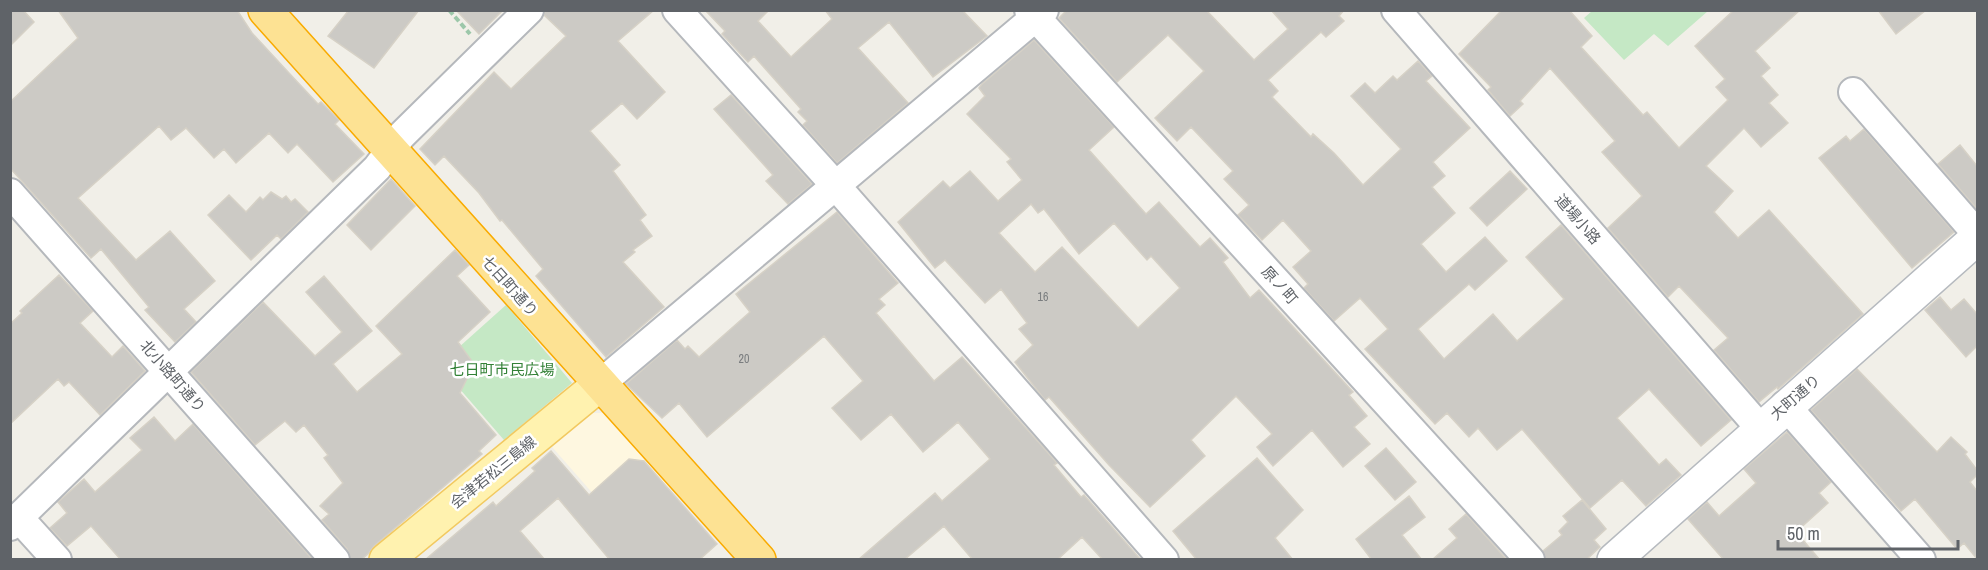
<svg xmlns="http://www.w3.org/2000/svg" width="1988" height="570" viewBox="0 0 1988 570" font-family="'Archivo Narrow','Noto Sans JP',sans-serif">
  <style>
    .commercial { fill: #fef7e0 }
    .green { fill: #c5e8c5 }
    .building { fill: #cccac5; stroke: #d6d1c6; stroke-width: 1.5; fill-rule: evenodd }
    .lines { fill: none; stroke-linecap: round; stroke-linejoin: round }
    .street-casing { stroke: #b5b8bc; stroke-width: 32 }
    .secondary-casing { stroke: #b6babf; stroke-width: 36 }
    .primary-casing { stroke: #f2c960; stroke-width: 36 }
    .highway-casing { stroke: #f9ab00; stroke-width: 36 }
    .path { stroke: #9cc7a9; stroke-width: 4; stroke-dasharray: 6 3; stroke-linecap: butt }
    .street { stroke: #fff; stroke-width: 28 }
    .secondary { stroke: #fff; stroke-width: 33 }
    .primary { stroke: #fff2af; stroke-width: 33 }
    .highway { stroke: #fde293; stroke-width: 33 }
    .labels { text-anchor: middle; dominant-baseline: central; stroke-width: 5; stroke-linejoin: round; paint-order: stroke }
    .number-label { font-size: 12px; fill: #7a7d7f }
    .street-label { font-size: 15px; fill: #5f6368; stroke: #fff }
    .park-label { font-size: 15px; fill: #348238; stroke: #fff }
  </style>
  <rect width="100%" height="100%" fill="#f1efe8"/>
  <path class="commercial" d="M591,413H603L670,487L624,529L552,447Z"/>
  <path class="green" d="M1592,11V10L1708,11L1668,46L1654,34L1624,60L1584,18Z
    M506,305L572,383L504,440L439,365Z"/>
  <path class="building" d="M10,10H23L34,22L10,46Z
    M58,10H237L252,33L289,73L318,104L321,102L339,120L335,124L364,154L333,182L297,144L288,153L269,133L236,163L224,149L214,158L186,128L171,140L159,126L78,198L136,260L170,231L215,281L184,309L196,322L175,342L145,310L149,307L101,249L91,258L10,168V102L78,38Z
    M349,10H419L374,68L328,36Z
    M456,10H503L479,34Z
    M545,10H654L618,41L665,92L637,119L622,103L590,131L620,165L613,171L646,215L640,220L652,236L633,250L635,252L623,262L664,307L606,357L536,276L543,269L502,220L500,221L479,193L444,156L435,165L420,149L494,72L511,89L566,36L544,15Z
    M705,10H769L758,21L791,57L832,19L825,10H962L987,36L933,77L889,22L858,48L908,103L837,163L803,125L807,121L798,112L801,109L754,56L748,62L722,34L725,31Z
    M1067,10H1206L1254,60L1288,29L1271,10H1344L1339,16L1344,21L1326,37L1321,32L1268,80L1278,91L1272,97L1311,137L1313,134L1334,153L1363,185L1401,149L1351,96L1365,83L1375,93L1393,76L1397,80L1418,61L1432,76L1426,81L1470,128L1433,162L1445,176L1432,187L1455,213L1421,244L1446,272L1485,237L1507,261L1475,290L1469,284L1418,329L1444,359L1493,314L1517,341L1564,299L1526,257L1561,225L1731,420L1701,446L1649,389L1617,418L1659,465L1666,459L1681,475L1646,506L1622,480L1590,508L1522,429L1497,450L1478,428L1469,437L1447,413L1435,424L1365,349L1388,329L1360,298L1334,321L1304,288L1308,284L1293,267L1311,251L1283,220L1262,240L1238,215L1249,205L1224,179L1233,171L1191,127L1177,141L1155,118L1204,71L1168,35L1117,82L1059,18Z
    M1502,10H1569L1592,36L1581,47L1643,115L1647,112L1679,148L1728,100L1716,87L1725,79L1695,46L1734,10H1800L1755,51L1770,68L1761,76L1778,95L1769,103L1788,123L1761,147L1744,128L1706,166L1733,191L1714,212L1738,238L1769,210L1863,314L1778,389L1777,387L1759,402L1714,350L1728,338L1679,286L1668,297L1608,228L1642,196L1602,152L1615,141L1550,68L1520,101L1523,104L1510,116L1488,90L1491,87L1459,54Z
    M1878,10H1926L1896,34Z
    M1034,40L1114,127L1089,150L1146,214L1159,202L1200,247L1210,238L1228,258L1223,262L1250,298L1259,290L1353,392L1349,395L1367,416L1354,427L1370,444L1343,467L1312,430L1273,466L1257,447L1272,434L1236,396L1191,440L1205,456L1150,507L1109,465L1049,397L1045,400L1015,362L1033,345L1019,329L1027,323L1001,289L985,303L945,260L935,268L898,222L943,181L950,188L970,171L998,201L1022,180L1007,162L1011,159L967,114L985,96L979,88L982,84ZM1031,204L1038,213L1044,209L1079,254L1114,223L1147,260L1151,256L1180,288L1138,328L1062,247L1035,272L999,233Z
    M731,95L812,184L788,204L766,181L773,175L714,109Z
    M1864,129L1954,232L1912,268L1819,158L1846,136L1850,141Z
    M1960,145L1977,166V209L1938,164Z
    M1510,171L1527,189L1487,226L1470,208Z
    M391,179L415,206L371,250L347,225Z
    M271,192L282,199L286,196L291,202L295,199L308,212L281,239L277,235L251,260L208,215L229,195L246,212L260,197L263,200Z
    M837,212L898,283L879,299L885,305L876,313L934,381L962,357L1042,446L1057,463L1054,465L1081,497L1084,495L1141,560H1103L1082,537L1057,560H973L944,526L904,560H858L935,493L942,501L990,459L958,422L923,452L891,414L861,440L832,408L863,381L824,336L707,437L679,403L662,418L626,384L677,340L685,349L688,346L699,357L750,312L736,294Z
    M455,250L469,265L457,276L490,312L458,342L474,364L460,393L496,435L479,451L482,454L374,546L369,553L361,560H351L347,549L322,520L329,514L320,506L343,483L324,458L328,455L304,425L296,432L285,421L255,445L191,372L263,302L315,356L342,332L306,292L324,276L372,331L333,364L357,392L402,354L376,326Z
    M59,275L93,311L80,323L112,357L123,346L145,371L100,415L69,382L64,386L58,379L10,424V324L22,313L20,311Z
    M1940,297L1951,310L1964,299L1977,314V346L1966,357L1925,310Z
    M1857,369L1937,452L1951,437L1967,452L1965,454L1977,470V475L1970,482L1977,491V559L1964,543L1957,549L1915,499L1901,511L1811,410Z
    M154,417L175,441L193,424L313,560H121L91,526L67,546L50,528L67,513L58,502L84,479L95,492L142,450L130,438Z
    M1787,432L1831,482L1819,493L1828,503L1796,532L1820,560H1724L1688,519L1707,502L1719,516L1756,483L1744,469Z
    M1386,448L1416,482L1395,500L1365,466Z
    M551,451L589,495L629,459L644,461L717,544L699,560H610L558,498L520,531L545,560H425L493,502L496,506L535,471L532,468Z
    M1257,458L1303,510L1275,538L1293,560H1197L1173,531Z
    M1409,496L1425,517L1402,535L1422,560H1372L1356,539Z
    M1582,500L1606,529L1594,540L1600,547L1586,560H1546L1543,551L1562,535L1559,531L1568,522L1563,516Z
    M1466,514L1507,560H1432L1457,538L1449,529Z"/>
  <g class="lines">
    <defs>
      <path id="street" d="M677,10L836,186L1164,560
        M1029,10L1530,560
        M1396,10L1760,428
        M1853,92L1978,235
        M10,193L335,560
        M600,384L1044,10
        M1785,405L1921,560
        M19,518L57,560
        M10,526L377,168L401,136L529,10"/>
      <path id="secondary" d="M1614,560L1978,237"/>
      <path id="primary" d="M386,560L600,384"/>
      <path id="highway" d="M265,10L759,560"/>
    </defs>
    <use href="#street" class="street-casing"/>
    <use href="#secondary" class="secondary-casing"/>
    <use href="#primary" class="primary-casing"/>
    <use href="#highway" class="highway-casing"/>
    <path class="path" d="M449,10L470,34"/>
    <use href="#street" class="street"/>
    <use href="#secondary" class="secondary"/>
    <use href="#primary" class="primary"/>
    <use href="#highway" class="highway"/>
  </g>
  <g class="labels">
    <g class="number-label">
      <text x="1043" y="297">16</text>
      <text x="744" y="359">20</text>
    </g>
    <g class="street-label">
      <text transform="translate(1578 219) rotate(49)">道場小路</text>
      <text transform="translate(1280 285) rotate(48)">原ノ町</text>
      <text transform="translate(510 286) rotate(48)">七日町通り</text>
      <text transform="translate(173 376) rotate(49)">北小路町通り</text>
      <text transform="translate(1795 397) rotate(-41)">大町通り</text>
      <text transform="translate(493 472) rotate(-39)">会津若松三島線</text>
    </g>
    <g class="park-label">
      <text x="502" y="369">七日町市民広場</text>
    </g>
  </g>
  <rect width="1988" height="570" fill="none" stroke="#5f6368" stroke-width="24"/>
  <path d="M1778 540v9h180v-9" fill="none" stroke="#5f6368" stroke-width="3"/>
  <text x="1787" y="540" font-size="18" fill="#5f6368" stroke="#ffffff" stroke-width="4.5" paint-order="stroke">50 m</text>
</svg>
